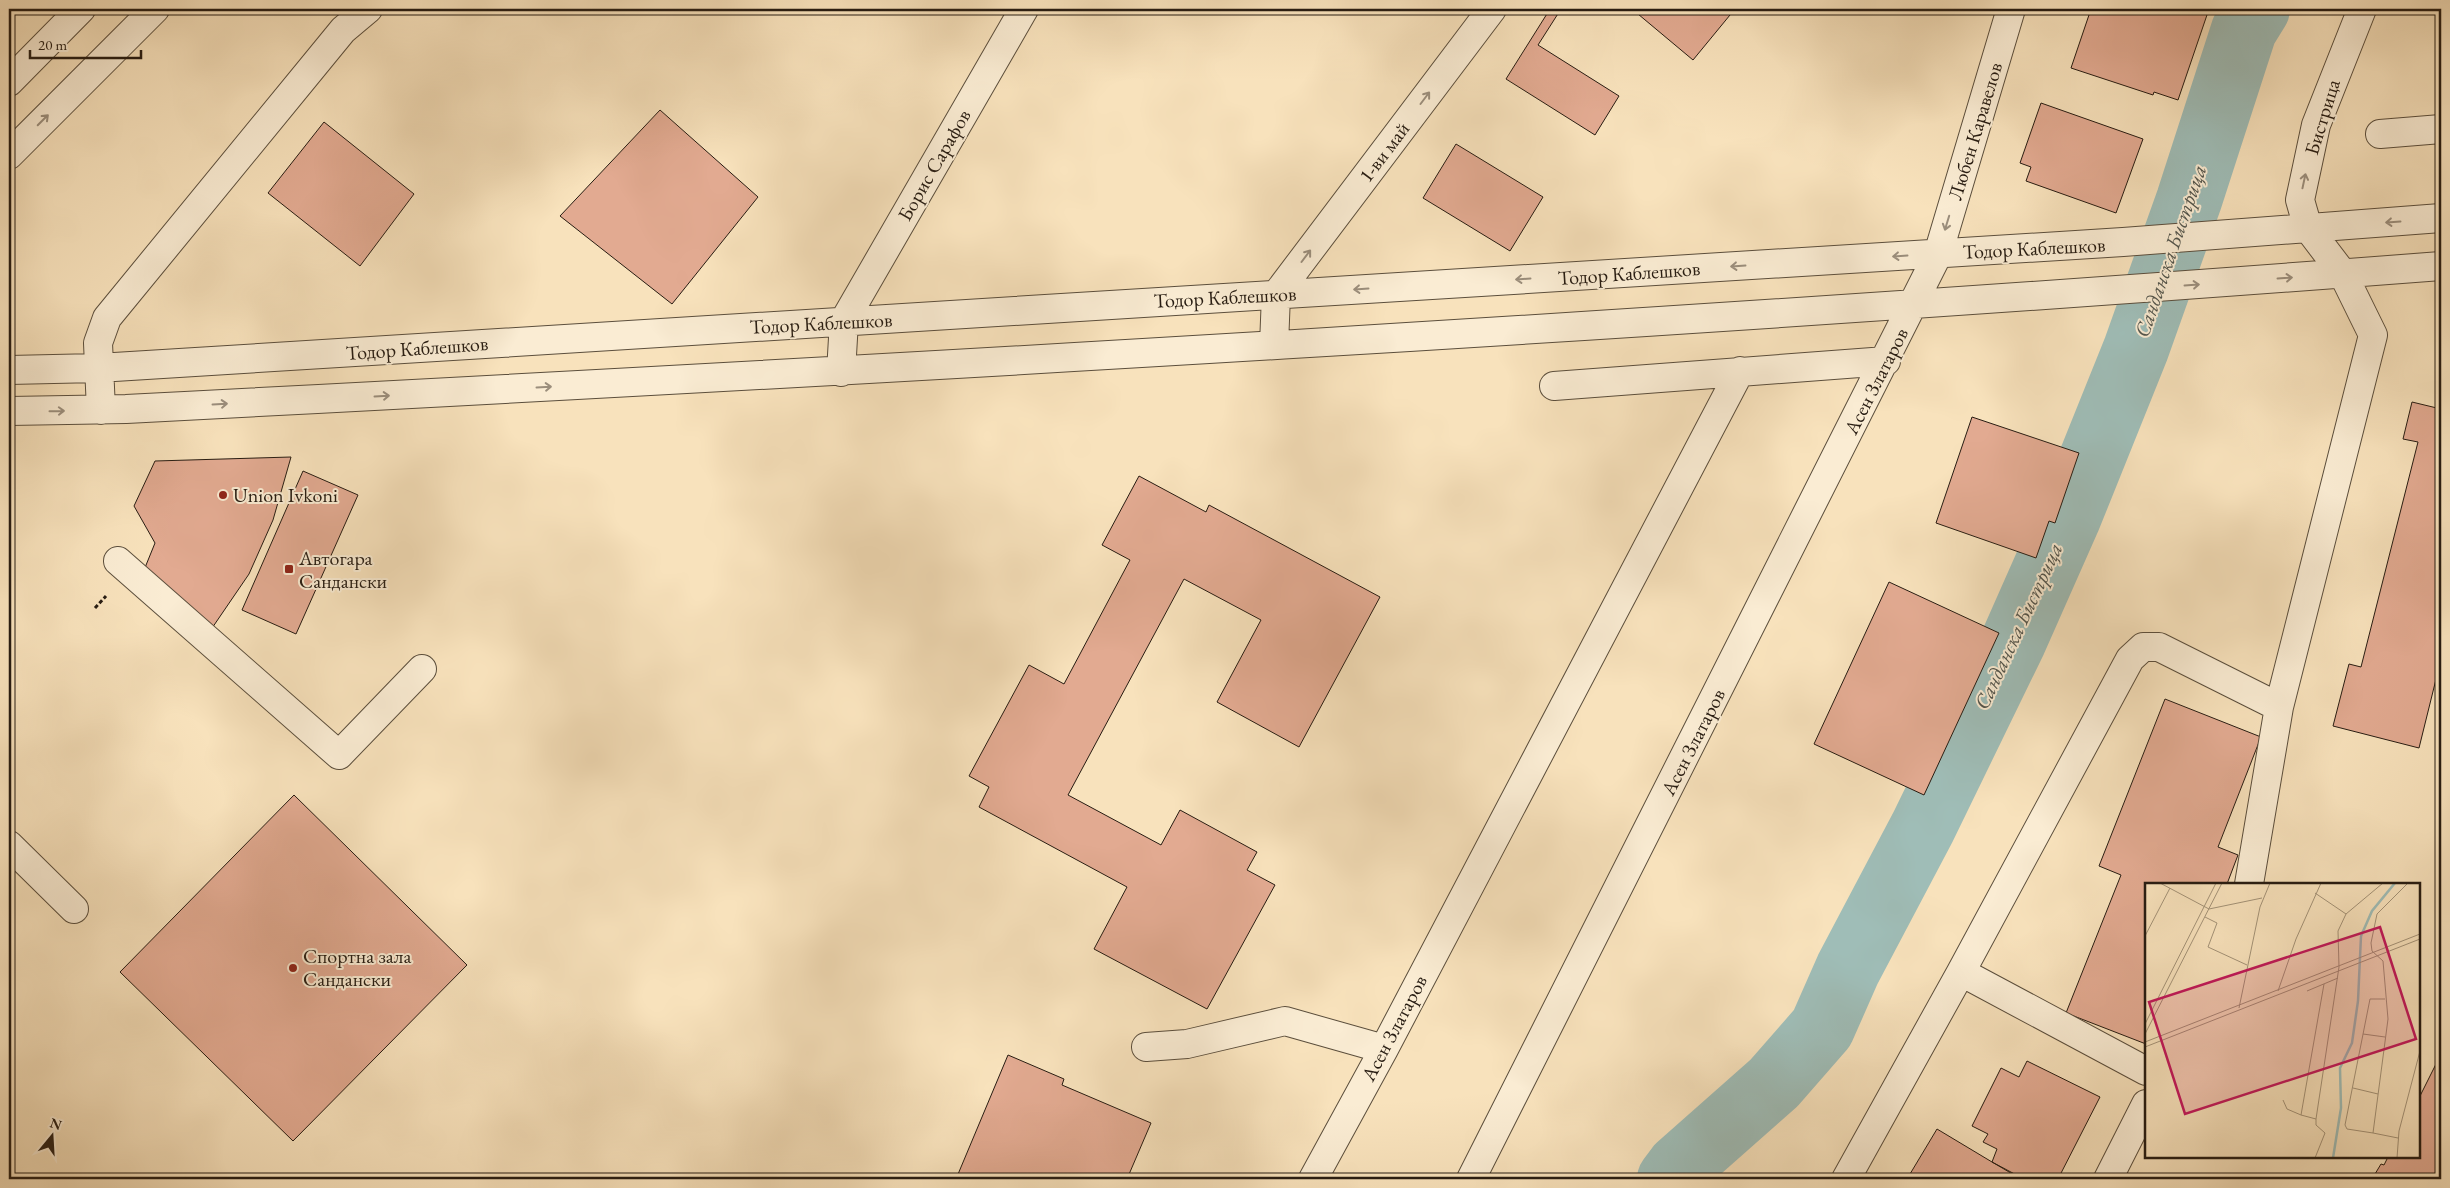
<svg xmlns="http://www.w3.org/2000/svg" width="2450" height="1188" viewBox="0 0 2450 1188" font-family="'EB Garamond',serif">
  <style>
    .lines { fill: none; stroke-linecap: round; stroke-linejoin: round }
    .river { stroke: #9fbdb7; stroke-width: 66 }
    .building { fill: #e2aa91; stroke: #271c12 }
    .minor-casing { stroke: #5b4e3c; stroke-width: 30 }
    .path { stroke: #271c12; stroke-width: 3; stroke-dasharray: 4 2.5; stroke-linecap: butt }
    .minor { stroke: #faecd3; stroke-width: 28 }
    .oneway { stroke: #9b8e7c }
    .poi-dot { fill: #8f2418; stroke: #faecd3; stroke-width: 2 }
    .labels { text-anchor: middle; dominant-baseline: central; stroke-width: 4; stroke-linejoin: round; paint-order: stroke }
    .street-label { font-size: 20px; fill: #271c12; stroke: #faecd3 }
    .poi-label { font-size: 20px; fill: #271c12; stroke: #faecd3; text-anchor: start }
    .water-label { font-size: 21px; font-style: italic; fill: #51544c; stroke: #faecd3 }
    .inset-river { fill: none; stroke: #9fbdb7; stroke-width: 2.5 }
    .inset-road { fill: none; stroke: #a49378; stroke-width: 1 }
    .view { fill: #c2185b; fill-opacity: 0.15; stroke: #c2185b; stroke-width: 2.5 }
    .inset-edge { fill: none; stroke: #271c12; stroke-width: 2.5 }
  </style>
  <rect width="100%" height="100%" fill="#f8e2bc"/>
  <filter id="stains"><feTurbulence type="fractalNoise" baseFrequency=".004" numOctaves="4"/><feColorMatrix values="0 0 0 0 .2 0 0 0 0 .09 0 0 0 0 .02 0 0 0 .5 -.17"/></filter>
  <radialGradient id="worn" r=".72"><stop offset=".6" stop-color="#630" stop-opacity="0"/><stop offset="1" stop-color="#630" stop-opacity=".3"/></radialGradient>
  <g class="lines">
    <path class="river" d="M1670,1179L1679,1167L1774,1083L1822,1028L1848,969L1923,827L2014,640L2068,518L2136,349L2189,200L2244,30L2257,9"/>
  </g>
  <path class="building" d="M1550,9H1561L1538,45L1619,96L1595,135L1506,79Z
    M1632,9H1723L1730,15L1693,60Z
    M2091,9H2209L2178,100L2154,92L2153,95L2071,68Z
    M2041,103L2143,139L2116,213L2026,181L2031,167L2020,163Z
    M660,110L758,197L672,304L560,216Z
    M324,122L414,194L360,266L268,193Z
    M1456,144L1543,197L1510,251L1423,198Z
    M2412,402L2441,409V659L2419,748L2333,726L2349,664L2361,667L2418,442L2403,439Z
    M1972,417L2079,453L2055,523L2049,521L2036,558L1936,523Z
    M291,457L273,520L249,574L208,634L142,575L155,543L134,506L155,461Z
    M303,471L358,495L296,634L242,610Z
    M1139,476L1206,512L1209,505L1380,597L1299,747L1217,702L1261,620L1184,579L1068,795L1161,845L1180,810L1257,852L1247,870L1275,885L1207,1009L1094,949L1127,887L979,807L989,787L969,776L1029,665L1064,684L1130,560L1102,545Z
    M1889,582L1999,633L1924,795L1814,744Z
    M2165,699L2261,737L2218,847L2238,855L2227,884H2146V1044L2066,1013L2121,875L2099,866Z
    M294,795L467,965L293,1141L120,972Z
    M2441,1054V1179H2372L2381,1164L2384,1165L2388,1157H2419V1098Z
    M1008,1055L1064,1079L1062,1085L1151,1123L1127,1179H956Z
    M2027,1061L2100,1097L2058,1179H2024L1992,1162L1997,1149L1983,1142L1988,1134L1972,1126L2001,1068L2019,1077Z
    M1937,1129L1992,1162L2021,1179H1907Z"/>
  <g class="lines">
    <defs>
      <path id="minor" d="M9,82L81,9
        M2380,134L2441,129
        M9,155L155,9
        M1274,345L1276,295L1492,9
        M9,370L98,368L2123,242L2441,218
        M841,372L844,321L1024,9
        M1554,386L1886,361
        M101,410L98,343L107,318L343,30L368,9
        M9,411L126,409C898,369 1670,325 2441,266
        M118,561L339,755L422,669
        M9,845L74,909
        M2249,884L2279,707L2373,335L2343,274L2308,228L2300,200L2316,125L2362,9
        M1961,972L2146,1071
        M1146,1047L1187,1044L1285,1021L1384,1049
        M1313,1179L1384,1049L1740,371
        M1471,1179L1938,254L2011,9
        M1846,1179L1961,972L2130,659L2143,647H2159L2279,707
        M2108,1179L2146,1104"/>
    </defs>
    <use href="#minor" class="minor-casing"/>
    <path class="path" d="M95,608L106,596"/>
    <use href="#minor" class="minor"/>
  </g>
  <defs><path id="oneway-shaft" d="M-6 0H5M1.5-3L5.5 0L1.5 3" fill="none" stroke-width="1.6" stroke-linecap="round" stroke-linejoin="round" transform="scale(1.25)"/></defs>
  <g class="oneway">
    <use href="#oneway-shaft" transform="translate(1425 98) rotate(-53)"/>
    <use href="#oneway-shaft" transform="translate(43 120) rotate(-45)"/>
    <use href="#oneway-shaft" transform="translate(2304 181) rotate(-78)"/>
    <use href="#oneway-shaft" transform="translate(2393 222) rotate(176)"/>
    <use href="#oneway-shaft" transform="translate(1947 223) rotate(107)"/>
    <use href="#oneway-shaft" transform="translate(1306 256) rotate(-53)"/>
    <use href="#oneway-shaft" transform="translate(1900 256) rotate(176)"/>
    <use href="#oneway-shaft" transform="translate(1738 266) rotate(176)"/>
    <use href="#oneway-shaft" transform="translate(2285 278) rotate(-4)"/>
    <use href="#oneway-shaft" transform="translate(1523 279) rotate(176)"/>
    <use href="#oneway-shaft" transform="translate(2192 285) rotate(-4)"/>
    <use href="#oneway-shaft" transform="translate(1361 289) rotate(176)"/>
    <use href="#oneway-shaft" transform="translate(544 387) rotate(-3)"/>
    <use href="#oneway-shaft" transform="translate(382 396) rotate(-3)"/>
    <use href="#oneway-shaft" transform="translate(220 404) rotate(-3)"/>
    <use href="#oneway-shaft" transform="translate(57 411) rotate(-1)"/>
  </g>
  <g class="poi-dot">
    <circle cx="223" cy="495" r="5"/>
    <rect x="284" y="564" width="10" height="10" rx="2.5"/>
    <circle cx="293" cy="968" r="5"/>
  </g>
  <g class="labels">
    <g class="street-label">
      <text transform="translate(2322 117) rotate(-73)">Бистрица</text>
      <text transform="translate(1975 131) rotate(-73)">Любен Каравелов</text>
      <text transform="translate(1384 152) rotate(-53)">1-ви май</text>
      <text transform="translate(934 165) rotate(-60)">Борис Сарафов</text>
      <text transform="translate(2034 248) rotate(-3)">Тодор Каблешков</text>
      <text transform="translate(1629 273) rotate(-4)">Тодор Каблешков</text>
      <text transform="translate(1225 297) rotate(-3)">Тодор Каблешков</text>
      <text transform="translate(821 323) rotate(-3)">Тодор Каблешков</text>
      <text transform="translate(417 348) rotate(-4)">Тодор Каблешков</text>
      <text transform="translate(1876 381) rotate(-63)">Асен Златаров</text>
      <text transform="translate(1693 742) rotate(-63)">Асен Златаров</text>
      <text transform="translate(1394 1028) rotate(-62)">Асен Златаров</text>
    </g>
    <g class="poi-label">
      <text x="233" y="495">Union Ivkoni</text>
      <text x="299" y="558">Автогара<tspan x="299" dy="23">Сандански</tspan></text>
      <text x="303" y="956">Спортна зала<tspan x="303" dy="23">Сандански</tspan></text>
    </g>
    <g class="water-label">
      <text transform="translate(2170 251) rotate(-71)">Санданска Бистрица</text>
      <text transform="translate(2018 626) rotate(-65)">Санданска Бистрица</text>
    </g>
  </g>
  <g transform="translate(2145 883)">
    <rect width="275" height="275" fill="#f8e2bc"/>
    <path class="inset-river" d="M188,275L196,225L195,185L207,160L213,118L216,53L227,28L250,0"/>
    <path class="inset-road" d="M15,0L64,26L117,15M170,10L201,31M60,34L72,40L63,64L102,82M0,53L25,5M133,108L151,56L176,0M162,108L193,95M94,125L115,24L125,0M0,141L71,0M0,151L77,0M218,151L240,154M0,159L275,51M0,164L275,56M208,205L233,211M138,217L142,226L156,232M171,236L194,84L193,48L201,31L238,0M228,250L202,246L200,242L225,116H240M253,255L228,250L243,136L238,78L227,68L226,60L232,31L263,0M170,275L180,250L171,242V236L156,232L179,101M252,275L254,248L275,168"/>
    <path class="view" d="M235,44L271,156L40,231L4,119Z"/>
    <rect width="275" height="275" class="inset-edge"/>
  </g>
  <rect width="2450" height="1188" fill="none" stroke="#f8e2bc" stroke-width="30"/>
  <rect x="10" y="10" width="2430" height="1168" fill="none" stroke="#271c12" stroke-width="2.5"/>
  <rect x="15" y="15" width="2420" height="1158" fill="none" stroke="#271c12"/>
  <g transform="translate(52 1136) rotate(18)" stroke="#faecd3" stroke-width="4" paint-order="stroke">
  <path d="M0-4L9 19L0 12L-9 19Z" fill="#271c12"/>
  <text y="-8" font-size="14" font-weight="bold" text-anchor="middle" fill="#271c12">N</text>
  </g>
  <path d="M30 50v8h111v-8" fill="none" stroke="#271c12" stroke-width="2.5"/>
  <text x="38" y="50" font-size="15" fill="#271c12" stroke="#faecd3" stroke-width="4" paint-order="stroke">20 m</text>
  <rect width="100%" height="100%" filter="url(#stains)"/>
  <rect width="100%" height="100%" fill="url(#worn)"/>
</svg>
